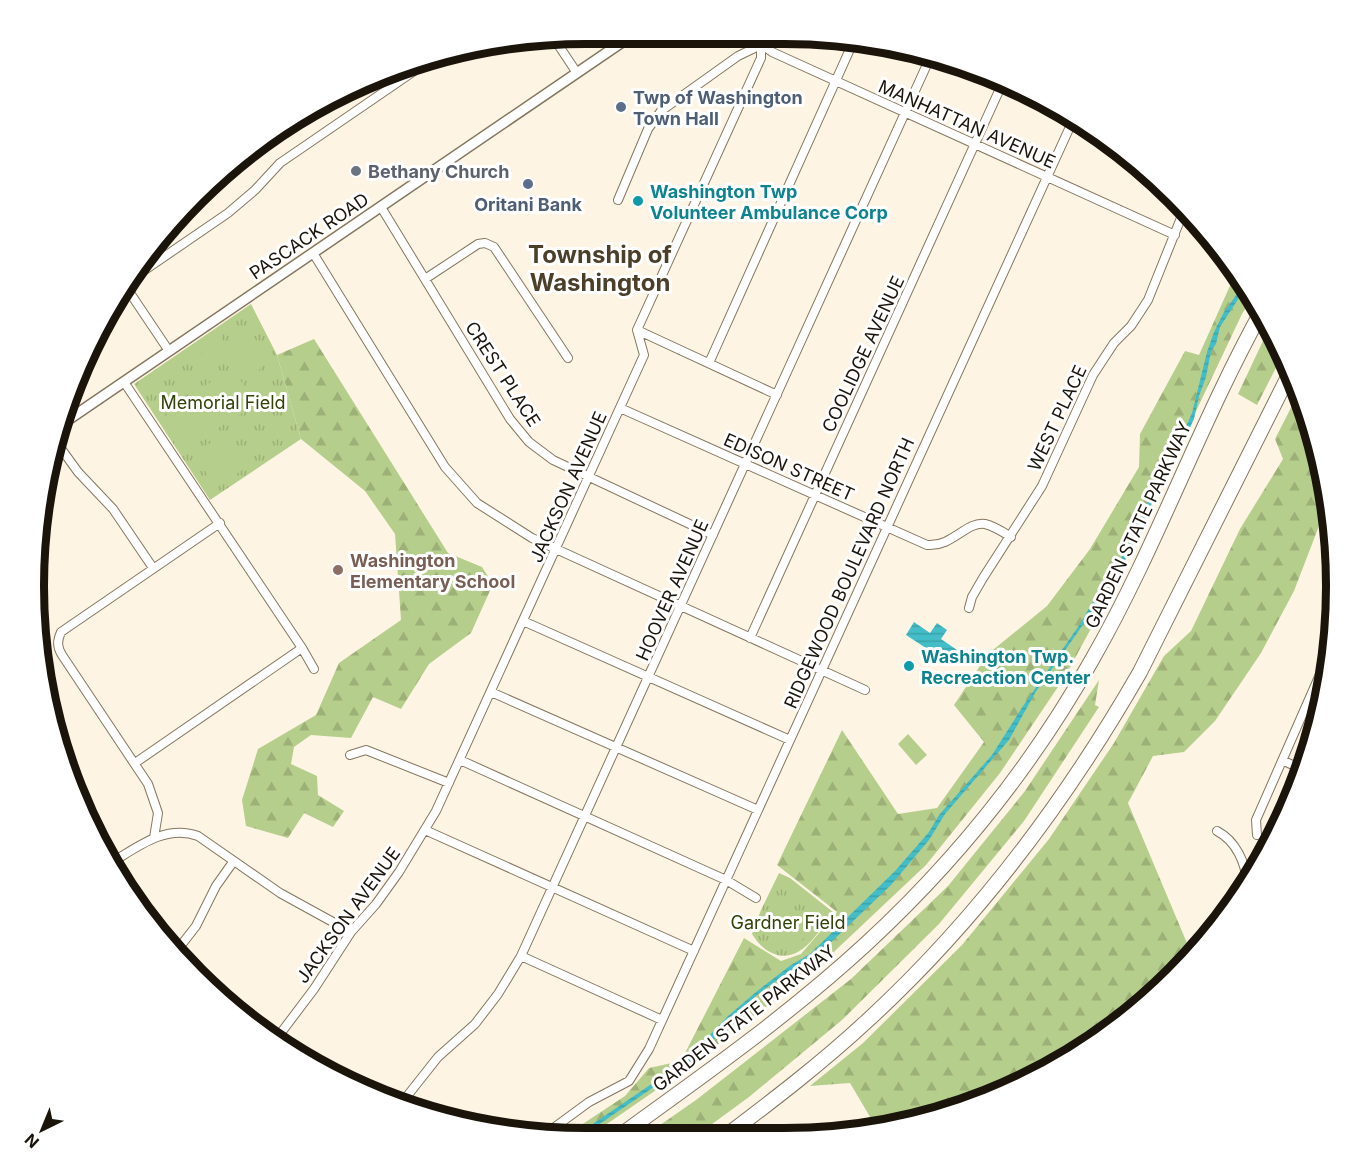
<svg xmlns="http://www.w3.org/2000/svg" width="1370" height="1172" viewBox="0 0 1370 1172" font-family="Inter,sans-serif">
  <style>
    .forest { fill: url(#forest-firs) }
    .park { fill: url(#park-tufts) }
    .pitch { fill: #b6ce8c }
    .water { fill: url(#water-rules) }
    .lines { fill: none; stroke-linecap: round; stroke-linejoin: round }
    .minor-casing { stroke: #85765f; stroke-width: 10 }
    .tertiary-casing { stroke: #85765f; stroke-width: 12 }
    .motorway-casing { stroke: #85765f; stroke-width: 16 }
    .minor { stroke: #fff; stroke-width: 8 }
    .tertiary { stroke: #fff; stroke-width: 9 }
    .motorway { stroke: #fff; stroke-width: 14 }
    .service-dot { fill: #5c6f8a; stroke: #fff; stroke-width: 2 }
    .worship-dot { fill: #6b7280; stroke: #fff; stroke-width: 2 }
    .culture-dot { fill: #0f9aa8; stroke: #fff; stroke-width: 2 }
    .education-dot { fill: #8d6e63; stroke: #fff; stroke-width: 2 }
    .labels { text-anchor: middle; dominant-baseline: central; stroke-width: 6; stroke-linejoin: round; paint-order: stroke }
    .service-label { font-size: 18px; font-weight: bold; fill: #4e5e75; stroke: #fff; text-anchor: start }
    .street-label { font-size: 18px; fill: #1a140b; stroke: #fff }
    .worship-label { font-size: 18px; font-weight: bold; fill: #5b616d; stroke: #fff; text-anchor: start }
    .culture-label { font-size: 18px; font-weight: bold; fill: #0d838f; stroke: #fff; text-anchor: start }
    .park-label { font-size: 18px; fill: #314207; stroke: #fff }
    .education-label { font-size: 18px; font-weight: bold; fill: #785e54; stroke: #fff; text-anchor: start }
    .district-label { font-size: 24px; font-weight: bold; fill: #4c3f29; stroke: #fff }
    .rim { fill: none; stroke: #1a140b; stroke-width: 8 }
  </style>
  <defs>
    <pattern id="forest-firs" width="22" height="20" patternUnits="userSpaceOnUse" patternTransform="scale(1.5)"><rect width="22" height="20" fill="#b6ce8c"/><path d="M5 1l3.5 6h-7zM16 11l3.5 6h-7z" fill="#9cb077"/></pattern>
    <pattern id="park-tufts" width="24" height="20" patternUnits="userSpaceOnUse" patternTransform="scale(1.5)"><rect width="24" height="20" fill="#b6ce8c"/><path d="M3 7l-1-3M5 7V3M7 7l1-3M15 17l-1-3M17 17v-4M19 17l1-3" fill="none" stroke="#9cb077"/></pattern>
    <pattern id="water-rules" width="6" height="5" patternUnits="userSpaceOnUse" patternTransform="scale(1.5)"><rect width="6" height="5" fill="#43bec8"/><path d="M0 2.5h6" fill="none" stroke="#3aa2aa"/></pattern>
  </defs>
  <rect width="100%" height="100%" fill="#fef4e4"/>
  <path class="forest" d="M1234,269L1253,296L1242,314L1110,593L1066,675L1000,773L926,865L820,965L678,1075L585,1139L563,1137L625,1096L649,1068L681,1061L744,938L781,961L801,954L837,912L777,865L842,730L898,814L937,808L984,742L954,705L988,654L1047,606L1090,549L1139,467L1140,434L1185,351L1199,355L1233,279Z
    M1270,326L1283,354L1257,405L1238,394Z
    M314,339L448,553L482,567L493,584L471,633L429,664L401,709L373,697L351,738L311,735L294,747L291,764L317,776L318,795L344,811L333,827L304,813L288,838L246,826L242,800L258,749L316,715L339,663L401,620L395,534L365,491L301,439L277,355Z
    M1300,390L1308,408L1329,500L1294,591L1261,653L1215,721L1184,752L1153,756L1128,803L1192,955L1149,1002L1061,1065L962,1110L876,1127L850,1083L810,1086L863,1043L962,945L1049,839L1114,743L1164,656L1191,631L1240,529L1283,459L1275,439Z
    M1099,680L1095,705L1099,707L1024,821L939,924L842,1020L749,1097L693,1138L640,1139L696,1100L851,979L948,886L1025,791Z"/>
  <path class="park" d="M251,304L277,355L301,439L210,500L134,384Z
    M779,873L790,878L833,912C819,931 800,966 772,953C762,948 758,943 752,934L761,910Z"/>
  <path class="pitch" d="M218,333L228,348L206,362L197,347Z
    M254,337L268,357L259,370C245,373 235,369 228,356Z
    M233,368L256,405L189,445L164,411Z
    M226,439L244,449L247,467L215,487L195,454C205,445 212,440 226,439Z
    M908,734L927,755L916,765L898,744Z
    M792,913L814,925L800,943L789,940L784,934L783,923Z"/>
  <path class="water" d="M1244,284L1246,287L1220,327L1216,344L1211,351L1206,377L1199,396L1194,419L1169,472L1156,493L1129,553L1087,619L1035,693L1009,740L945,814L929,840L891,885L827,946L763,990L733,1016L711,1043L689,1063L579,1138H572L684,1062L728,1016L756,992L791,965L810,954L895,871L929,832L939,815L992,755L1023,706L1080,624L1103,584L1125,552L1150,497L1171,461L1192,413L1207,352L1214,332L1224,312Z
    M914,622L930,633L937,623L947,630L941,639L957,650L949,663L906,635Z"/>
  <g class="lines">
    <defs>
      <path id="minor" d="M750,36L772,52L1175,235
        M553,37L577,73
        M618,200L648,129L661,111L738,56L761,45L767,36
        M381,207L510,419L529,442L553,460L713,535
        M313,253L445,467L477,503L532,538L865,690
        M425,279L478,244L485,243L494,247L568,358
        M124,284L169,351
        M123,285L228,213L255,190L280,163L442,52
        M637,330L777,395
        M709,363L855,38
        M124,382L302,648L314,669
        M620,408L927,545C953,547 966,521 985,524C994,526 1003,532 1011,537
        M57,443L78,472L113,509L153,568
        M969,608L972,597L983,578L1042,486L1093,375L1114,343L1131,326L1148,300L1185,208
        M523,621L790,740
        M750,638L1003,82
        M491,692L758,810
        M350,755L366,750L449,783
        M460,760L726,880L756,898
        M1284,761L1303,770
        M135,763L302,648
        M425,830L694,951
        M1217,831C1236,841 1246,863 1247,884
        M1257,835L1256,820L1332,647
        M154,838L158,813L148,784L62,655C57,647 57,641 61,632L220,523
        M111,863C137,847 166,824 198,836L280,893L351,932
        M175,953L196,926L216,886L233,862
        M521,956L662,1020
        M274,1042L314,989L351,932L376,904L399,872L436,811L644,355L637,330L761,58V45
        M400,1105L438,1057L475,1024L498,994L521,956L929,60
        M544,1135L589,1102L629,1081L649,1049L1074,118"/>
      <path id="tertiary" d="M62,424L634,34"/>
      <path id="motorway" d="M723,1138C772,1101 822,1063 867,1021C977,920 1066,801 1140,672L1291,371
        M615,1139C700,1078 789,1015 866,944C956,861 1033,765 1093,658C1157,546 1200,422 1263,309"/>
    </defs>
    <use href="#minor" class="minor-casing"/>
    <use href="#tertiary" class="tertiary-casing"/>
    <use href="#motorway" class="motorway-casing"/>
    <use href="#minor" class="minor"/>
    <use href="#tertiary" class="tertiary"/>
    <use href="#motorway" class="motorway"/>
  </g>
  <g class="service-dot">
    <circle cx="621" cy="107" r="6"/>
    <circle cx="528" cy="184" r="6"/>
  </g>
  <circle class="worship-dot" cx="356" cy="171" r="6"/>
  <g class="culture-dot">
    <circle cx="638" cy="201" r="6"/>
    <circle cx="909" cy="666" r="6"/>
  </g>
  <circle class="education-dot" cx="338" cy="570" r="6"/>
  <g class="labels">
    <g class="service-label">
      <text x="633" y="97">Twp of Washington<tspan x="633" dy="21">Town Hall</tspan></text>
      <text x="528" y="204" text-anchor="middle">Oritani Bank</text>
    </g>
    <g class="street-label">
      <text transform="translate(967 124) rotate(24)">MANHATTAN AVENUE</text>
      <text transform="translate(309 236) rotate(-34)">PASCACK ROAD</text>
      <text transform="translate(863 354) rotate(-65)">COOLIDGE AVENUE</text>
      <text transform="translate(503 374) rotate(57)">CREST PLACE</text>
      <text transform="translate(1057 418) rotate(-65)">WEST PLACE</text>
      <text transform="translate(789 467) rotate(24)">EDISON STREET</text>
      <text transform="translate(568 487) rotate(-66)">JACKSON AVENUE</text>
      <text transform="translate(1138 525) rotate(-65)">GARDEN STATE PARKWAY</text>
      <text transform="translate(849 573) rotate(-66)">RIDGEWOOD BOULEVARD NORTH</text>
      <text transform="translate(672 590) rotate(-66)">HOOVER AVENUE</text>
      <text transform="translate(348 915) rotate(-54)">JACKSON AVENUE</text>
      <text transform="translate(744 1018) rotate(-38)">GARDEN STATE PARKWAY</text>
    </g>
    <g class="worship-label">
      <text x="368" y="171">Bethany Church</text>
    </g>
    <g class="culture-label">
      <text x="650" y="191">Washington Twp<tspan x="650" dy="21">Volunteer Ambulance Corp</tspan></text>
      <text x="921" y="656">Washington Twp.<tspan x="921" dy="21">Recreaction Center</tspan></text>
    </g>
    <g class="park-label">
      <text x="223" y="402">Memorial Field</text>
      <text x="788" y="922">Gardner Field</text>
    </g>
    <g class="education-label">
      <text x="350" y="560">Washington<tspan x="350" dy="21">Elementary School</tspan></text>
    </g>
    <g class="district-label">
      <text x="600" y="254">Township of<tspan x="600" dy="28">Washington</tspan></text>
    </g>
  </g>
  <path d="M0 0H1370V1172H0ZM586 44H784A542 542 0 0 1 1326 586V586A542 542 0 0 1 784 1128H586A542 542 0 0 1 44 586V586A542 542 0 0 1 586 44Z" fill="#fff" fill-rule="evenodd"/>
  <path class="rim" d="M586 44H784A542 542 0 0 1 1326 586V586A542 542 0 0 1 784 1128H586A542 542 0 0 1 44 586V586A542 542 0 0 1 586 44Z"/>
  <g transform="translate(42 1130) rotate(223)" stroke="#ffffff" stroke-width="4.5" paint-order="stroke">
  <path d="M0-4.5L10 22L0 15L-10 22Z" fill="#1a140b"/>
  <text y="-9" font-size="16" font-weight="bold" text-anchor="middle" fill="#1a140b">N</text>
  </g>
</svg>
